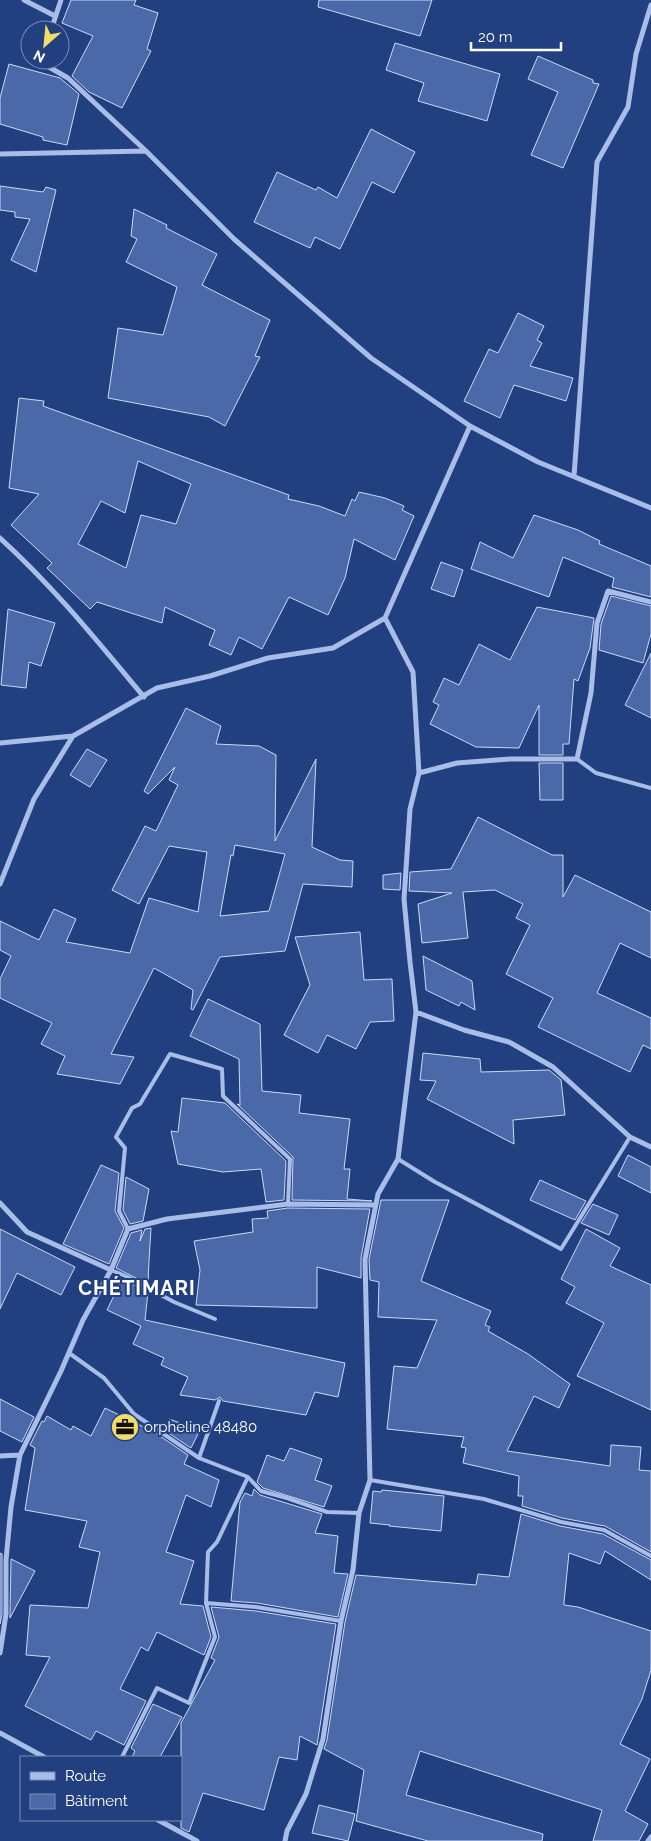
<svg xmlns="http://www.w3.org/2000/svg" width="651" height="1841" viewBox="0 0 651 1841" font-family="Raleway,sans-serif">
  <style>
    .building { fill: #4b69a9; stroke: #cbd9f5; fill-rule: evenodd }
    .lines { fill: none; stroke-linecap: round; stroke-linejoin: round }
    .lane { stroke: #a8bde7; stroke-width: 4 }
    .street { stroke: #a8bde7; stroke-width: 5 }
    .labels { text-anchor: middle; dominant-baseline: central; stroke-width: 4; stroke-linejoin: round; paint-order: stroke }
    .poi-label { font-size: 15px; fill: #fff; stroke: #224080; text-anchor: start }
    .district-label { font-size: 20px; font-weight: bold; letter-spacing: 1px; fill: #fff; stroke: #224080 }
  </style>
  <rect width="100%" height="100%" fill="#224080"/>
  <path class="building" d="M71,0H136L134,5L158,13L147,49L151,51L122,108L89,92L72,76L93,36L62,23Z
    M319,0H432L420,36L318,7Z
    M395,43L500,74L487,121L418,101L424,83L386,70Z
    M538,56L593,80V83L599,84L563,168L531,155L558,92L528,79Z
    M9,64L60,78L79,94L67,145L43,140V137L0,124V98Z
    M371,129L415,152L394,193L372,182L340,249L315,237L310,248L254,222L277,172L316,190L318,187L337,198Z
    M0,186L43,192L46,187L56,190L36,272L11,260L30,219L15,217V212L0,210Z
    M134,209L167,225L166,228L217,254L202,285L270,320L255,356L260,357L225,426L209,417L108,398L118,328L163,335L177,287L126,262L137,239L131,236Z
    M518,313L544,326L537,340L542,343L530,366L573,378L566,401L514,385L500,418L464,401L489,349L498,353Z
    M19,398L44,401L43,406L289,495L288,499L319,506L345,516L352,499L355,501L359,492L385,498L404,506L402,510L414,516L395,560L354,539L345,578L328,615L289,597L262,649L239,637L231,655L209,645L215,630L165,607L162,623L97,602L90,609L47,568L52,563L11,525L39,494L9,488ZM138,461L191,484L176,524L141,515L126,568L78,544L101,501L125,513Z
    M534,515L578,530L600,541L599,544L651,566V597L612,587L614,578L563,557L549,597L471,569L480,542L513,558Z
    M441,562L463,570L454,597L431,589Z
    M611,596L651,606V634L643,663L599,650L601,624Z
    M537,607L594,618L590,648L578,681L574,679L569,744H563V755H539V705L519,748L476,747L430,724L439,705L433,702L444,678L459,685L479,644L510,660Z
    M8,609L55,623L41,666L29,662L26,688L1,685Z
    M651,653V718L625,705Z
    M186,708L221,726L216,744L259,746L276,755L275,841L316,759L312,847L340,860L353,861L352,887L303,884L285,951L220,957L193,1010L191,1009L193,990L154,968L111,1054L134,1057L120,1084L57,1074L65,1056L41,1044L52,1023L0,998V979L11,956L0,950V921L39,940L54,909L76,919L66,942L130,953L149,898L198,912L207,852L169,846L139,904L112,890L145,826L156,831L178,785L169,780L175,767L148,794L144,791ZM235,845L285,854L269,911L220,916L231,855L233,856Z
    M87,749L107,760L90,787L70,775Z
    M539,763H563V800H540Z
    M478,817L552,855H563V897L575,875L651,912V958L620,943L597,993L651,1018V1049L643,1045L630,1072L538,1027L553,998L506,974L530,925L516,918L523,904L495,890L463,892L468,938L422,943L418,904L452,893L409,891L410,872L451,869Z
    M401,873L400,890L383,889V875Z
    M360,932L364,980L392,979L394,1021L370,1022L356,1049L327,1035L318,1053L284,1035L310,985L295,937Z
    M423,956L472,981L475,1010L461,1002L459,1006L426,990Z
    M208,999L260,1024L262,1091L301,1095L299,1113L350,1119L344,1169H350L347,1199L372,1201L292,1200L293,1157L237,1104L240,1105L239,1059L190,1036Z
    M423,1053L480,1059L481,1072L549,1070L561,1080L565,1115L513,1120L514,1144L427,1099L436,1081L420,1080Z
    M182,1098L225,1103L286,1161L284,1200L266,1202L261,1169L223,1172L178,1164L171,1131L178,1132Z
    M628,1155L651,1167V1193L618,1176Z
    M101,1165L119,1173L115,1211L124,1228L109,1264L63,1244Z
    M126,1177L149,1189L143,1221L130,1224L123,1210Z
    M540,1180L586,1201L575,1220L530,1200Z
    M381,1200H449L421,1281L491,1311L485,1325L490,1327L488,1331L528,1354L570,1384L559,1408L534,1396L507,1451L610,1466L611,1445L641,1447L639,1470L651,1471V1552L605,1526L562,1518L522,1506L523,1496H518L519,1476L463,1463L466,1448L461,1447L464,1437L387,1429L394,1366L417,1368L437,1320L378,1317L379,1282L370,1280L369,1259Z
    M593,1204L618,1215L609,1235L581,1223Z
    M288,1208L370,1209L361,1258V1278L317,1267V1308L196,1305L200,1270L194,1241L253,1232L252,1219L268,1218L267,1211Z
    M151,1228L149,1261L148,1284L116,1268L131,1233L142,1230L140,1241L145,1229Z
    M0,1229L75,1267L61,1295L17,1273L0,1309Z
    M586,1229L620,1248L610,1266L651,1285V1410L577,1376L604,1323L566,1303L575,1287L561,1279Z
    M122,1279L148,1292L145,1320L345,1363L338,1397L315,1392L306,1415L223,1401L220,1397L215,1400L180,1395L188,1377L161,1365L164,1358L133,1344L141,1326L107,1310Z
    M0,1399L34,1417L22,1442L0,1431Z
    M105,1408L154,1432L188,1455L184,1464L219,1480L211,1507L186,1495L166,1552L194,1561L180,1604L203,1606L211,1637L204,1655L157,1632L148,1651L141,1647L120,1689L146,1701L124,1745L96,1731L91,1740L25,1706L50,1657L26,1655L30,1605L88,1608L100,1552L79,1547L87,1521L25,1510L35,1448L30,1445L42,1421L44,1422L47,1416L71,1430L73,1426L91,1436Z
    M169,1419L200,1430L191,1448L164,1430Z
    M290,1448L322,1459L315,1480L332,1486L324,1507L263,1488L257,1482L267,1455L284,1461Z
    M254,1489L260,1495L322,1514L315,1533L338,1536L334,1573L348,1574L338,1617L257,1603L231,1601L240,1502L245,1493L252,1496Z
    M382,1490L444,1496L441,1531L389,1526L390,1525L370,1523L373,1491L381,1492Z
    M521,1514L560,1526L603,1534L651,1560V1580L605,1551L600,1564L569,1553L564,1602V1605L578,1607L651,1631V1670L642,1699L620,1744L650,1759L625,1811L648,1824L639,1841H593L602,1810L420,1751L406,1795L543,1834L542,1841H428L356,1821L364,1770L324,1749L327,1740L345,1622L356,1575L476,1585L478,1574L509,1577Z
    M0,1553L2,1554V1614L0,1624Z
    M11,1559L35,1571L10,1618V1614Z
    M211,1607L256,1611L336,1624L317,1745L300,1736L297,1760L279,1757L264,1810L203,1793L189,1832L181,1828V1723L215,1660L211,1658L219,1637Z
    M153,1704L182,1717L160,1757H132L135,1751L131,1748Z
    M319,1805L355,1814L348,1841L312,1833Z"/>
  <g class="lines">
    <path class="lane" d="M577,759L596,773L651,788
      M398,1159L435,1182L561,1249L630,1137
      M128,1229L119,1211L125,1148L116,1137L132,1108L140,1104L170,1054L222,1069L223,1096L290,1159L288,1204
      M111,1270L128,1277L174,1302L215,1319
      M69,1353L104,1378L134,1414L199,1458L248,1477L261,1491L287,1498L327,1512L359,1513
      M199,1458L219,1401
      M370,1480L484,1499L561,1522L604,1530L651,1556
      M206,1603L256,1607L341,1621
      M122,1757L157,1688L189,1703L215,1637L206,1603L208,1552L217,1542L248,1477"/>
    <path class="street" d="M24,0L55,16
      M51,30L61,0
      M43,60L42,63L68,78L146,151L234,239L371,358L470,426L538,462L651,508
      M0,154L146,151
      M574,476L597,162L628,107L636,54L651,5
      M0,538C53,586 98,642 144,697
      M0,743L73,736
      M419,773L457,763L510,759H577L591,693L597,623L608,591L651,602
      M0,884L34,799L73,736L157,688L210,676L268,658L333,648L385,618L470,426
      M416,1012L464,1030L509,1042L553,1067L630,1137L651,1147
      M0,1203L27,1232L111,1270L83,1320L61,1371L20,1455L11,1507L6,1560V1614L0,1653
      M111,1270L128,1229L167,1219L288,1204L376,1205
      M0,1456L20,1455
      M0,1733L44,1757
      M158,1820L197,1841
      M285,1841L287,1831L306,1794L323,1739L341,1621L353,1570L359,1513L370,1480L365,1259L378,1194L398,1159L416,1012L410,962L404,899L410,809L419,773L413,672L385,618
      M648,1841L651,1837"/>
  </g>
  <defs>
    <symbol id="office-disc" viewBox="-11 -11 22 22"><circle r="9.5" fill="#f3dc6a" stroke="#224080"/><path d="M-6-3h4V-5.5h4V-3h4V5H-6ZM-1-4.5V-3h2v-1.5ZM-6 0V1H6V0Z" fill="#111"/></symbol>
  </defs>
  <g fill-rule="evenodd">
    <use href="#office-disc" x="109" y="1411" width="32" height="32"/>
  </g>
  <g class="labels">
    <g class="poi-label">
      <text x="144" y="1427">orpheline 48480</text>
    </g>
    <g class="district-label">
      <text x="137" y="1288">CHÉTIMARI</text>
    </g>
  </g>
  <rect x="20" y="1756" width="162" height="65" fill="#224080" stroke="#7a8cb3"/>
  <rect x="30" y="1772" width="25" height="8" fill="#a8bde7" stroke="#7a8cb3"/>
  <text x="65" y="1781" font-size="15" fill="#ffffff">Route</text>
  <rect x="30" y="1794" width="25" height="15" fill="#4b69a9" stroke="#7a8cb3"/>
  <text x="65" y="1806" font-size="15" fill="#ffffff">Bâtiment</text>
  <g transform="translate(45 45) rotate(207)"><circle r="24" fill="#224080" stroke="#7a8cb3"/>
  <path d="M0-4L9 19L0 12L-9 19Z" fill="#f3dc6a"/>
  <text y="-8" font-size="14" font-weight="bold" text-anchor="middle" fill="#ffffff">N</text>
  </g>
  <path d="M471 42v8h90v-8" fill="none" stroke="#ffffff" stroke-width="2.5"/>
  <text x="478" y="42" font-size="15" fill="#ffffff" stroke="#224080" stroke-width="4" paint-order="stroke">20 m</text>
</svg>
